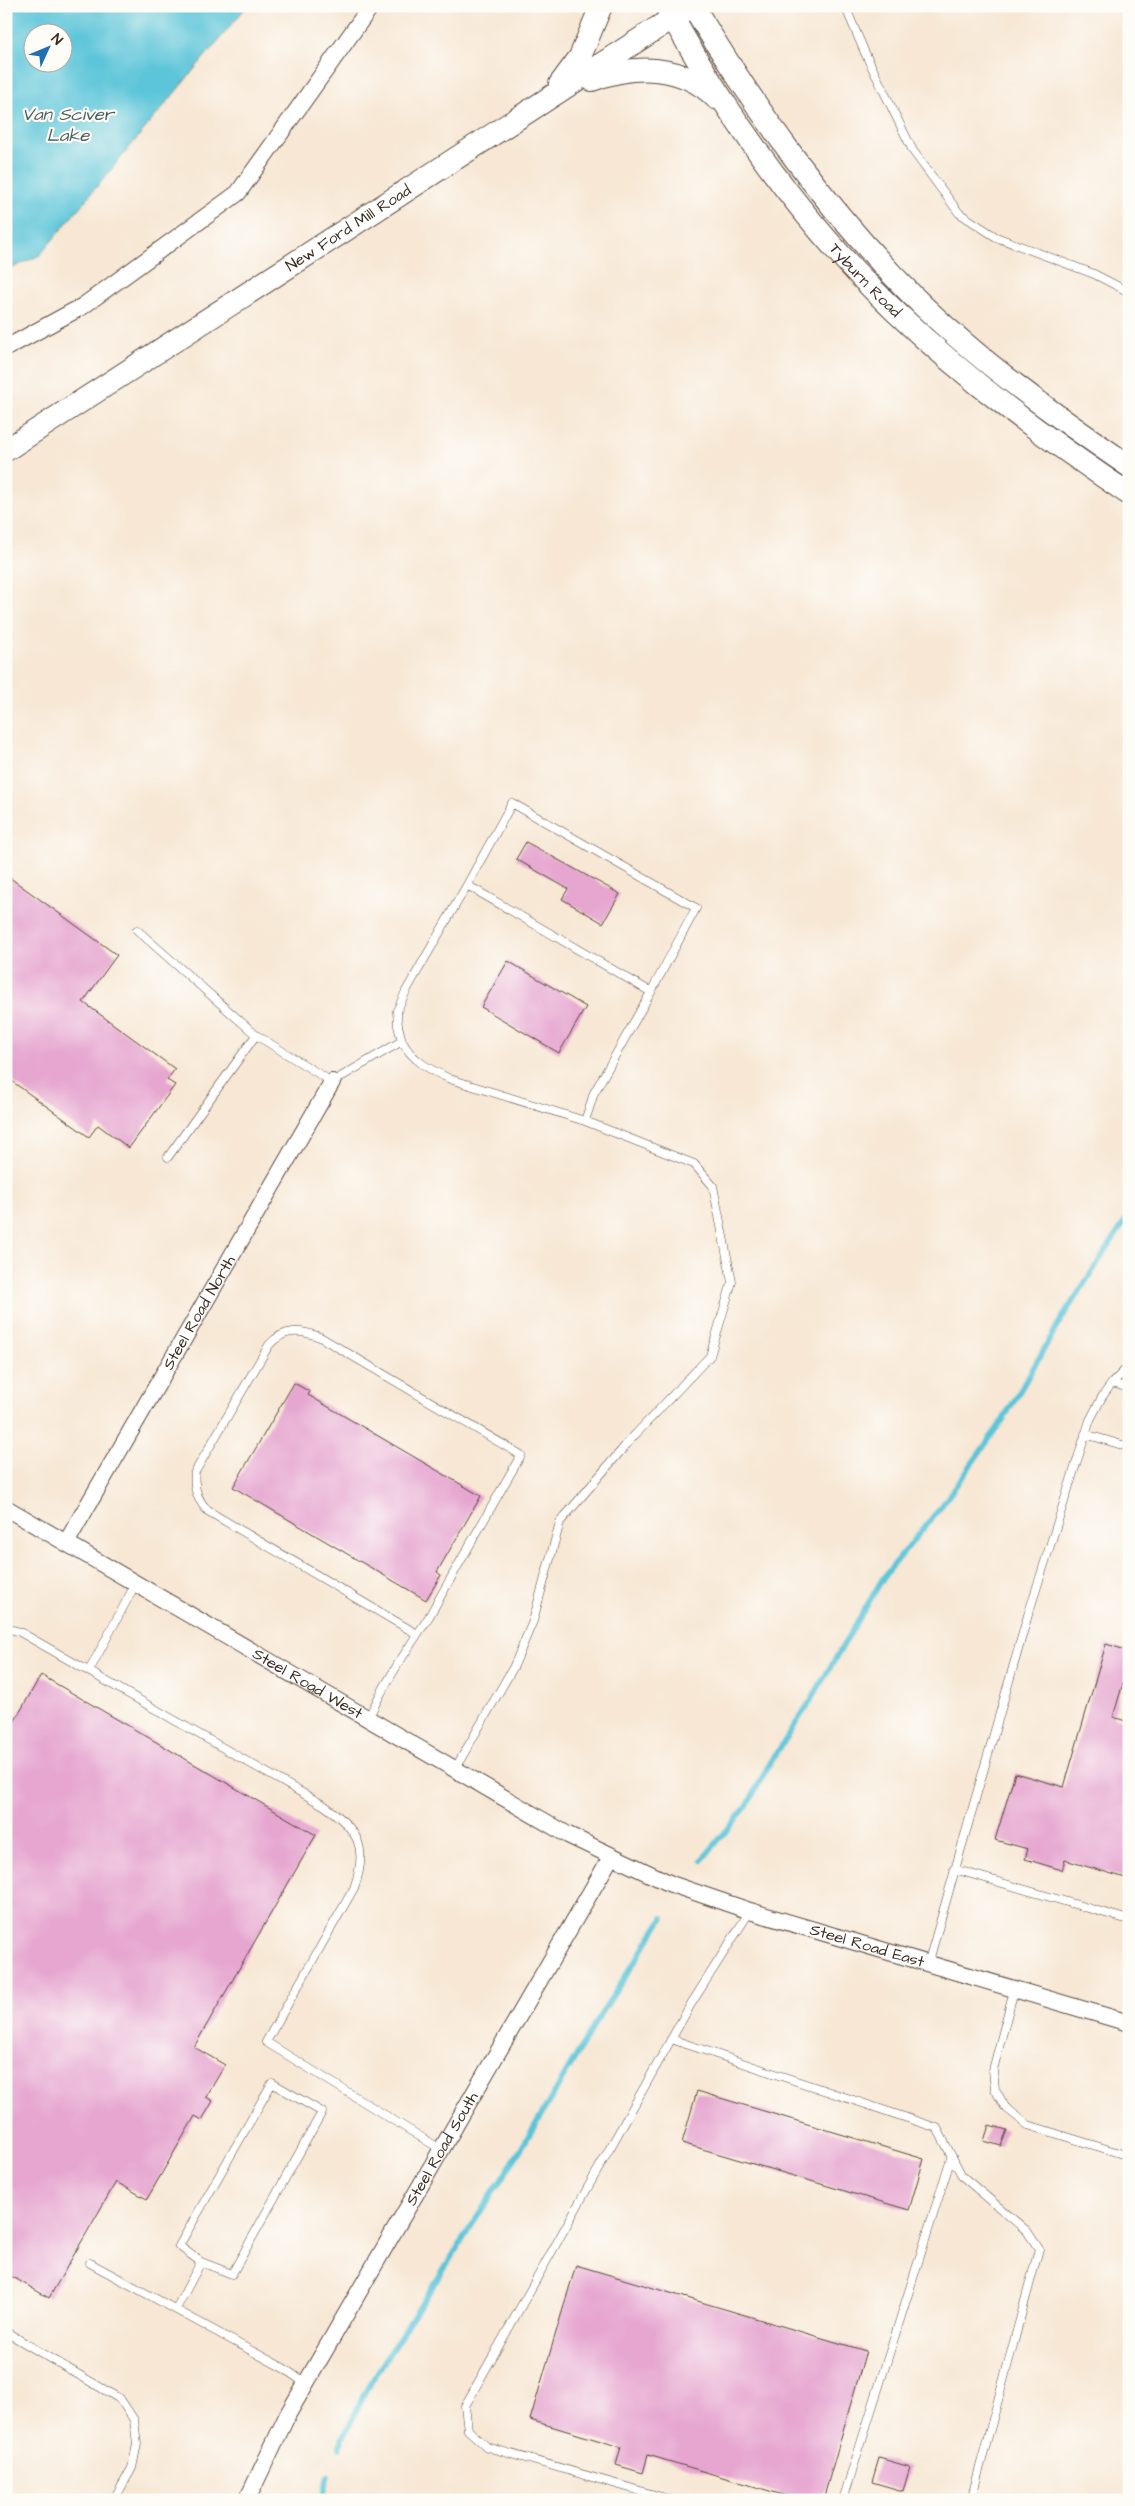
<svg xmlns="http://www.w3.org/2000/svg" width="1135" height="2506" viewBox="0 0 1135 2506" font-family="'Architects Daughter',sans-serif">
  <style>
    .water { fill: #5cc5d9; stroke: #4c787c; fill-rule: evenodd }
    .lines { fill: none; stroke-linecap: round; stroke-linejoin: round }
    .stream { stroke: #5cc5d9; stroke-width: 5.5 }
    .building { fill: #e6a6d0 }
    .lane-casing { stroke: #574639; stroke-width: 9 }
    .street-casing { stroke: #574639; stroke-width: 18 }
    .secondary-casing { stroke: #574639; stroke-width: 24 }
    .lane { stroke: #fff; stroke-width: 8 }
    .street { stroke: #fff; stroke-width: 16 }
    .secondary { stroke: #fff; stroke-width: 22 }
    .labels { text-anchor: middle; dominant-baseline: central; stroke-width: 4.5; stroke-linejoin: round; paint-order: stroke }
    .street-label { font-size: 16px; fill: #3b2a1e; stroke: #fdfcf7 }
    .water-label { font-size: 18px; font-style: italic; fill: #47605f; stroke: #fdfcf7 }
  </style>
  <rect width="100%" height="100%" fill="#fdfcf7"/>
  <filter id="ink" filterUnits="userSpaceOnUse"><feTurbulence type="fractalNoise" baseFrequency=".02" numOctaves="2"/><feDisplacementMap in="SourceGraphic" scale="10" xChannelSelector="R" yChannelSelector="G"/><feConvolveMatrix kernelMatrix="1 2 1 2 8 2 1 2 1" color-interpolation-filters="sRGB"/></filter>
  <filter id="wash" filterUnits="userSpaceOnUse"><feTurbulence type="fractalNoise" baseFrequency=".0096" numOctaves="4" result="noise"/><feDisplacementMap in="SourceGraphic" scale="20" xChannelSelector="R" yChannelSelector="G"/><feGaussianBlur stdDeviation="1.12" result="paint"/><feColorMatrix in="noise" values="0 0 0 0 0 0 0 0 0 0 0 0 0 0 0 0 0 1.4 0 .05"/><feComposite in="paint" operator="in"/></filter>
  <g filter="url(#wash)">
    <rect width="100%" height="100%" fill="#f7e7d4"/>
    <path class="water" d="M6,6H247L40,255L6,271ZM32,32H62V62H32Z"/>
    <g class="lines">
      <path class="stream" d="M702,1860L747,1806L767,1768L811,1700L883,1578L940,1508L1003,1420L1062,1318L1129,1215
        M339,2447L366,2390L521,2149L601,2014L663,1918
        M321,2500L328,2476"/>
    </g>
    <g id="blocks">
      <path class="building" d="M526,842L620,894L603,923L562,899L568,889L516,859Z
        M6,875L117,955L83,1002L175,1069L167,1080L175,1085L129,1148L98,1125L89,1137L6,1077Z
        M508,961L586,1007L559,1053L481,1007Z
        M294,1383L310,1392L308,1395L481,1496L437,1572L441,1575L426,1600L233,1487Z
        M1106,1644L1129,1651V1663L1113,1717L1129,1722V1879L1065,1860L1062,1870L1025,1859L1028,1849L995,1840L1015,1773L1064,1787Z
        M41,1675L316,1835L194,2047L225,2065L206,2097L213,2101L202,2120L195,2116L147,2199L116,2182L49,2298L6,2273V1736Z
        M697,2091L924,2159L909,2210L682,2143Z
        M989,2125L1007,2130L1001,2146L984,2141Z
        M576,2265L866,2351L823,2500H800L648,2455L643,2473L616,2465L621,2447L530,2420Z
        M879,2458L910,2467L903,2491L872,2482Z"/>
    </g>
  </g>
  <g filter="url(#ink)">
    <use href="#blocks" fill-opacity="0" stroke="#574639" stroke-width="1"/>
    <g class="lines">
      <defs>
        <path id="lane" d="M845,6L865,53L913,151L959,213L996,237L1094,274L1129,292
          M467,885L512,803L696,908L651,992
          M137,930L256,1035
          M168,1157L256,1035L332,1082L402,1041L398,1026L397,1011L406,991L467,885L651,992L594,1093L585,1121L450,1079C431,1070 412,1061 402,1041
          M1112,1383L1129,1366
          M1085,1434L1129,1447
          M6,1628L20,1632L325,1806C358,1830 369,1847 354,1888L266,2042L442,2150
          M89,1671L136,1583
          M368,1719C385,1682 405,1653 427,1620L521,1455L320,1337C300,1330 284,1328 269,1345L195,1472C193,1487 197,1500 208,1511L417,1634
          M455,1769L514,1666L533,1621L560,1522L631,1439L710,1356L732,1282L713,1186L694,1164L585,1121
          M954,1869L1129,1920
          M928,1964L1028,1615L1090,1420L1102,1397L1112,1383L1129,1388
          M1014,1990L993,2070L995,2089L1005,2107L1028,2125L1129,2156
          M671,2039L937,2128L962,2176L1027,2231L1039,2249L971,2500
          M90,2263L285,2369L306,2384
          M176,2309L201,2262L232,2274L322,2112L272,2083L179,2246L201,2262
          M6,2332L120,2399L134,2420L137,2444L132,2468L114,2500
          M672,2500L487,2447L468,2430L465,2406L691,2004L750,1911
          M843,2500L951,2158"/>
        <g id="street">
          <path d="M6,348L83,306L238,193L371,6"/>
          <path id="s1" d="M6,1508L568,1835L671,1884L750,1911L1129,2023"/>
          <path id="s2" d="M66,1543L332,1082"/>
          <path id="s3" d="M247,2500L288,2414L611,1857"/>
        </g>
        <g id="secondary">
          <path id="s4" d="M666,6C728,117 804,225 897,313C968,381 1047,439 1129,494"/>
          <path d="M693,6C756,110 826,209 912,295C977,360 1053,414 1129,466"/>
          <path d="M592,80C634,64 683,64 716,98"/>
          <path d="M560,84L580,57L601,6"/>
          <path id="s5" d="M6,450L691,6"/>
        </g>
      </defs>
      <use href="#lane" class="lane-casing"/>
      <use href="#street" class="street-casing"/>
      <use href="#secondary" class="secondary-casing"/>
      <use href="#lane" class="lane"/>
      <use href="#street" class="street"/>
      <use href="#secondary" class="secondary"/>
    </g>
  </g>
  <g class="labels">
    <g class="street-label">
      <text stroke="none"><textPath href="#s5" startOffset="408">New Ford Mill Road</textPath></text>
      <text stroke="none"><textPath href="#s4" startOffset="340">Tyburn Road</textPath></text>
      <text stroke="none"><textPath href="#s2" startOffset="266">Steel Road North</textPath></text>
      <text stroke="none"><textPath href="#s1" startOffset="349">Steel Road West</textPath></text>
      <text stroke="none"><textPath href="#s1" startOffset="970">Steel Road East</textPath></text>
      <text stroke="none"><textPath href="#s3" startOffset="402">Steel Road South</textPath></text>
    </g>
    <g class="water-label">
      <text x="68" y="114">Van Sciver<tspan x="68" dy="21">Lake</tspan></text>
    </g>
  </g>
  <rect width="1135" height="2506" fill="none" stroke="#fdfcf7" stroke-width="25"/>
  <g transform="translate(48 48) rotate(46)"><circle r="24" fill="#fdfcf7" stroke="#afa8a0"/>
  <path d="M0-4L9 19L0 12L-9 19Z" fill="#1f6fb2"/>
  <text y="-8" font-size="14" font-weight="bold" text-anchor="middle" fill="#3b2a1e">N</text>
  </g>
</svg>
